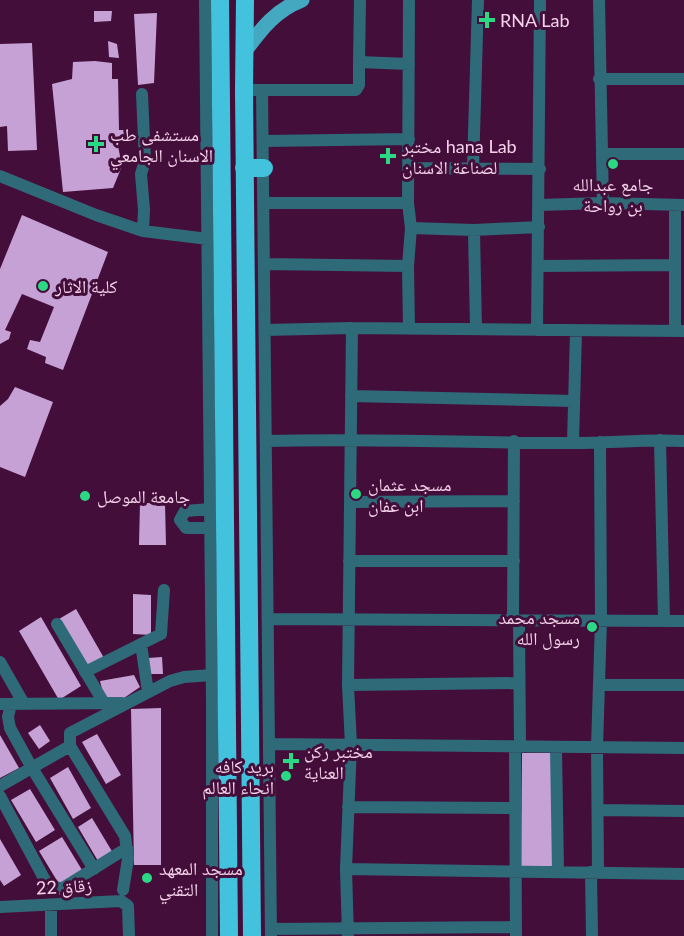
<svg xmlns="http://www.w3.org/2000/svg" width="684" height="936" viewBox="0 0 684 936" font-family="Lato,'Noto Naskh Arabic',sans-serif">
  <style>
    .building { fill: #c6a1d5 }
    .lines { fill: none; stroke-linecap: round; stroke-linejoin: round }
    .minor { stroke: #2f6a79; stroke-width: 12 }
    .major { stroke: #44a9c0; stroke-width: 15 }
    .highway { stroke: #43c2de; stroke-width: 18 }
    .poi-dot { fill: #2bd884; stroke: #440e3a; stroke-width: 2 }
    .labels { text-anchor: middle; dominant-baseline: central; stroke-width: 6; stroke-linejoin: round; paint-order: stroke }
    .poi-label { font-size: 18px; fill: #f4d2ea; stroke: #440e3a; text-anchor: start }
    .street-label { font-size: 18px; fill: #f4d2ea; stroke: #440e3a }
  </style>
  <rect width="100%" height="100%" fill="#440e3a"/>
  <path class="building" d="M94,11H112L111,21L94,22Z
    M157,13L154,83L138,85L134,14Z
    M108,41L117,44L119,58L109,57Z
    M32,43L37,150L8,151L7,126L0,127V44Z
    M95,61L112,63V79H118L119,130H124V141H117L122,166L113,188L63,192L52,84L72,79L73,62Z
    M22,215L108,252L63,370L45,363L46,357L27,349L30,340L40,342L54,307L22,294L5,330L11,332L9,339L0,344V269Z
    M15,387L53,402L25,477L0,467V406L8,399Z
    M140,503H165L166,545H139Z
    M133,594L151,595V635L133,634Z
    M76,609L104,658L87,667L59,619Z
    M41,617L81,686L59,700L19,631Z
    M162,657L163,674H150L148,658Z
    M134,675L140,687L124,698L104,697L100,681Z
    M161,708V865H134L131,709Z
    M40,725L50,741L39,749L28,733Z
    M97,734L121,775L106,784L82,742Z
    M0,735L19,768L0,778Z
    M522,753H552L553,866H521Z
    M68,767L91,808L73,819L50,778Z
    M30,789L55,830L36,842L11,800Z
    M92,818L113,853L98,861L78,827Z
    M62,837L82,870L59,884L39,851Z
    M0,839L21,875L4,886L0,880Z"/>
  <g class="lines">
    <path class="minor" d="M205,0L212,702V936
      M599,0L603,203
      M359,62L360,0
      M599,79H684
      M254,90H356L359,85V62L409,64
      M262,90L271,936
      M142,94L145,161L141,174L144,210L143,231
      M264,141L409,139
      M602,154H684
      M409,168L540,169
      M473,168L478,0
      M0,176L96,215L143,231L208,239
      M264,203H408
      M539,205L603,203L684,205
      M675,205V331
      M411,228L474,230L539,227
      M474,230L476,329
      M265,264L408,266
      M539,266L675,265
      M409,329L408,266L411,228L408,203L409,0
      M265,330L352,328L684,331
      M537,330L540,0
      M351,396L574,401
      M660,440L664,621
      M266,441C369,438 471,443 574,443C611,443 647,439 684,441
      M573,443L576,331
      M350,502L514,501
      M210,509L185,511L180,520L186,528H211
      M349,561H514
      M268,619L684,621
      M513,621L514,441
      M519,621L520,747
      M57,624L104,703
      M141,644L148,692
      M0,662L24,704
      M85,672L161,634L164,590
      M348,685L519,683
      M599,685H684
      M0,704L122,703
      M11,704L8,717L10,728L32,768L94,869
      M269,744L684,748
      M515,747L516,936
      M556,748L558,871
      M0,786L70,746
      M0,796L47,884L61,889L127,848
      M348,807L516,808
      M598,810L684,811
      M346,869L684,874
      M591,872L592,936
      M598,873L597,747L601,621L600,442
      M123,890L128,859L125,836L70,746V733L170,681L184,677L212,675
      M51,905V936
      M0,907L121,901L128,906L129,936
      M271,929L516,927
      M348,936L346,869L351,745L348,685L352,328"/>
    <path class="major" d="M245,51C262,28 276,10 302,0"/>
    <path class="highway" d="M220,0L229,936
      M245,0L244,90L252,936
      M244,168H264"/>
  </g>
  <g class="poi-dot">
    <path d="M484 11h6v6h6v6h-6v6h-6v-6h-6v-6h6z"/>
    <path d="M93 135h6v6h6v6h-6v6h-6v-6h-6v-6h6z"/>
    <path d="M385 147h6v6h6v6h-6v6h-6v-6h-6v-6h6z"/>
    <circle cx="613" cy="164" r="6"/>
    <circle cx="43" cy="286" r="6"/>
    <circle cx="356" cy="494" r="6"/>
    <circle cx="85" cy="496" r="6"/>
    <circle cx="592" cy="627" r="6"/>
    <path d="M288 752h6v6h6v6h-6v6h-6v-6h-6v-6h6z"/>
    <circle cx="286" cy="776" r="6"/>
    <circle cx="147" cy="878" r="6"/>
  </g>
  <g class="labels">
    <g class="poi-label">
      <text x="500" y="20">RNA Lab</text>
      <text x="110" y="134">مستشفى طب<tspan x="110" dy="21">الاسنان الجامعي</tspan></text>
      <text x="402" y="146">مختبر hana Lab<tspan x="402" dy="21">لصناعة الاسنان</tspan></text>
      <text x="613" y="184" text-anchor="middle">جامع عبدالله<tspan x="613" dy="21">بن رواحة</tspan></text>
      <text x="55" y="286">كلية الاثار</text>
      <text x="368" y="484">مسجد عثمان<tspan x="368" dy="21">ابن عفان</tspan></text>
      <text x="97" y="496">جامعة الموصل</text>
      <text x="580" y="617" text-anchor="end">مسجد محمد<tspan x="580" dy="21">رسول الله</tspan></text>
      <text x="304" y="751">مختبر ركن<tspan x="304" dy="21">العناية</tspan></text>
      <text x="274" y="766" text-anchor="end">بريد كافه<tspan x="274" dy="21">انحاء العالم</tspan></text>
      <text x="159" y="868">مسجد المعهد<tspan x="159" dy="21">التقني</tspan></text>
    </g>
    <g class="street-label">
      <text transform="translate(64 886) rotate(-3)">زقاق 22</text>
    </g>
  </g>
</svg>
